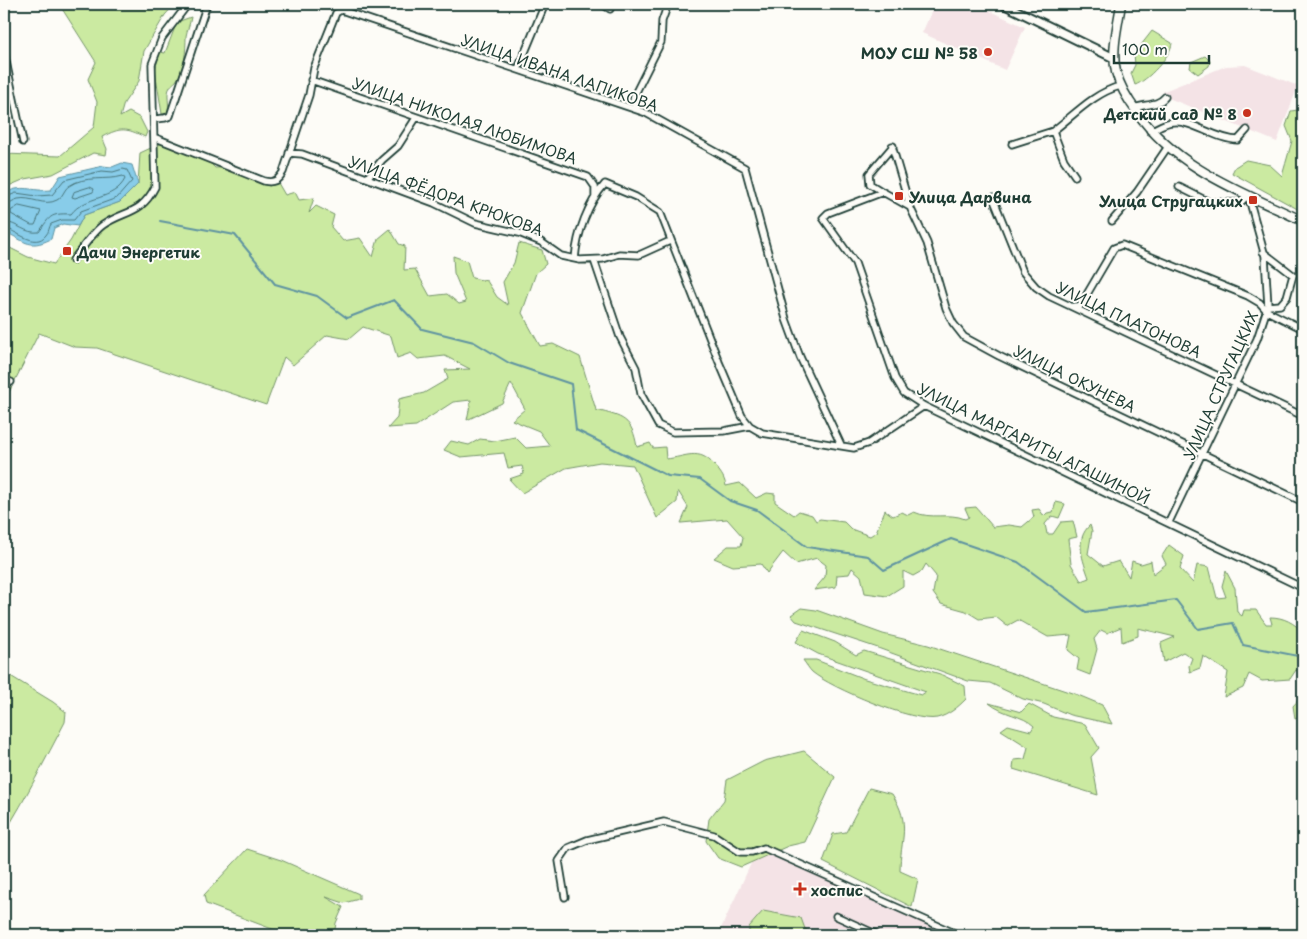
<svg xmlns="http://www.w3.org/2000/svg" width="1307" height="939" viewBox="0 0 1307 939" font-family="'Playpen Sans',sans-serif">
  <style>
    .built { fill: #f4e3e6 }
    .green { fill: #cbeaa1; stroke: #75946a }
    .water { fill: #88cce9; stroke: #5e93a1 }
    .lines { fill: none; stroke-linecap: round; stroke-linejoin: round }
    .shore { stroke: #49767c; stroke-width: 1 }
    .stream { stroke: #5e93a1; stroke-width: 2 }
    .minor-casing { stroke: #1f3d34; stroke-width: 9 }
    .tertiary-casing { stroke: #1f3d34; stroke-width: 11 }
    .secondary-casing { stroke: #1f3d34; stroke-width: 11 }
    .minor { stroke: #fdfcf7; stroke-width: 5.5 }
    .tertiary { stroke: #fdfcf7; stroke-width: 7 }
    .secondary { stroke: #fdfcf7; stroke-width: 8 }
    .poi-dot { fill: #c8321e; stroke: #fdfcf7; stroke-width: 2 }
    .labels { text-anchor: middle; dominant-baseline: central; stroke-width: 4; stroke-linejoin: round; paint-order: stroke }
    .poi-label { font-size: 15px; font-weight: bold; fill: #1f3d34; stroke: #fdfcf7; text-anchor: end }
    .street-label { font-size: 15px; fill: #1f3d34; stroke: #fdfcf7 }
  </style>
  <rect width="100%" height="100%" fill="#fdfcf7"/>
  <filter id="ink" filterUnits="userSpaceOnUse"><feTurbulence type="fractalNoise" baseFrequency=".02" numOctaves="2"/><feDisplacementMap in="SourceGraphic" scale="10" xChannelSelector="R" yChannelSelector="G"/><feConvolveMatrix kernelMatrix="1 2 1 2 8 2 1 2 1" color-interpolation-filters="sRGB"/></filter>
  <g filter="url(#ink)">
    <path class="built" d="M935,4H974L1025,27L1005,70L922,33Z
      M1245,65L1298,86L1277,142L1161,95L1164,91L1226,66Z
      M760,844L939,923L934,935H718Z"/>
    <path class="green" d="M59,4H175L165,15L144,51L139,81L124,103L120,117L129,112L140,118L147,132L145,137C126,128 121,127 102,137L107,149L106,155L93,153L53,174L25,179L4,188V154L60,156L94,127L97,102L88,79L96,62Z
      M191,17C190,24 187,30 186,36C186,50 185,69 176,81C175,82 170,86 170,87C165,95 171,104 167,113L162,114L155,70L160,52L165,53L177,22Z
      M1152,31L1172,43C1171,56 1147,81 1135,85L1131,73L1135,65L1134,54Z
      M1205,56L1210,61L1209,66L1198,74L1190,68L1191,62Z
      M1303,105V170L1299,184L1303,187V212L1232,173L1235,167L1246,160L1270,165L1282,176L1292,141L1286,126L1291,111L1298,110Z
      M168,140L206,159L215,168L237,167L244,175L269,186L278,183L285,195L295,192L299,200L314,198L309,213L316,206L334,215L331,227L343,241L360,238L373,257L378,239L390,229L399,244L405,246L404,270L415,269L430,296L447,294L459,304L466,302L454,273L453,256L467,261L472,278L487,281L497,297L508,305L503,282L514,263L519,243L542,250L546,264L536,273L522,313L540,346L553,344L580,357L596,410C623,417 632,418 637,447L650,443L653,448L665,447L666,459C686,457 699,447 714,465C720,472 724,476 726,486L740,483L756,498L767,493L775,494V502L794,515L799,511L812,515L816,521L820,519L844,522L851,529L870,536L876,532L885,510L893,516L902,512L908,515L914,512C931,520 949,512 965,519L969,517L965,508L976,507L993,527L1009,525L1022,527L1034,517L1032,510L1039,509L1044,516L1047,513L1053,512L1056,502L1065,504L1059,518L1052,516L1045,524L1047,534H1053L1061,522L1073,521L1077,537L1068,539L1071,564L1081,581L1089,578C1083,560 1074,540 1090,525L1092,531L1088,554L1103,566L1119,561L1129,577L1132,561L1141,564L1151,561L1153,574L1166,564L1162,556L1169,545L1184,556L1180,569L1193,583L1197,565L1209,567L1217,598L1226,597L1222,586L1226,571L1235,588L1237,612L1242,616L1244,610H1256L1266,624H1272L1270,617C1284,617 1294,623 1303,632V675L1296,670L1290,679L1262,681L1249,674L1243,688L1224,697L1228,672L1203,656L1200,668L1190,672L1189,666L1192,658L1183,652L1164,662L1161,643L1175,637L1138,628V636L1122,642L1121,627L1107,633L1101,630L1094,639L1097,649L1090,675L1077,670L1079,659L1068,650L1071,635L1048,637L1018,620L1007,626L996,617L979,619L966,611L941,604L933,593L936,576L926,564L922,571L913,576L903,571V586L887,596L865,593L861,576L852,568L849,574L837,575L836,587L814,590L825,577L826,565L817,558L796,564L783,552L767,573L761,564L733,566L714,558L728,546H741L743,537L727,519L681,523L688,507L678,491L677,502L657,518L633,465L600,462L566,468L522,493L509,479L524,474L522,466L508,468L504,453L461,457L444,450L451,441L469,445L480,439L495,441L515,437L526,448L550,446L539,431L512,420L525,409L511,383L502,403L467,420L471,400L453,402L416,426L388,428L397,418L399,399L424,393L448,379L445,370L470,369L445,356L418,359L411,353L397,358L391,336L363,327L349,339L327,335L293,365L284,357L266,405L97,348L75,347L39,333L4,402V245L28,257L54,264L71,240L84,215L120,202L138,184L140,153Z
      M801,608L816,610L883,634L928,645L1078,695L1102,705L1112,724L1070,715L1044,704L1023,699L990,683L968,681L875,647L796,621L791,615Z
      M803,630L835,642L856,655L864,651L940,674L965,686L966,699C958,707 949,715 937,718C914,723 831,688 812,672C809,669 806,664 803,660H816L865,679L921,695L926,692L818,654L796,642Z
      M4,672L53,702L66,712L65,722C45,760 26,798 4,834Z
      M1303,695V715L1295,718L1293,706Z
      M989,703L1021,712L1029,704L1053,717L1085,724L1099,748L1091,757L1098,795L1013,769L1014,760L1025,759L1028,747L1001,730L1008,725L1031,731L1034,726C1023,715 1003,715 989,703Z
      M804,751L835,777L805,842L788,846L741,867L718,858L706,841L709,819L724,800L727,780L764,761Z
      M869,788L892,794C912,825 900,838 900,871L918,879L912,907L823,862L833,834L846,832Z
      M247,849L281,860L359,894V899L344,903L326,897L343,907L336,923L334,935H288L206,904L204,895Z
      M763,911L801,918L805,929L817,935H749V927Z"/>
    <path class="water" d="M122,163L132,165L138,184L120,202L84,215L78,226L63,224L54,228L51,239C27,251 24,239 4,232V194C21,183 32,192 51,190L60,176L103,166L112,167Z"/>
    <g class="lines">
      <path class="shore" d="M90,187L94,189L93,192L75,198L72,197L74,192Z
        M4,198L16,193L37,196L52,195L64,180L102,171L113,172L123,169L127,170L132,181L117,198L81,211L74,220H62L51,224C49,227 49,232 46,235C35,250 15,229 4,228
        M4,204C10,204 13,200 18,199C31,196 44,207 57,200C63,197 64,189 69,186C84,175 107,181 123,176L125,179C114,201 85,195 71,214C49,213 50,217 39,232C25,234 18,223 4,222
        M19,206L41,211L35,225H31L11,214V211Z"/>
      <path class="stream" d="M160,221L235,235L275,284L317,296L347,318L394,300L422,329L474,342L509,363L571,384L576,430L668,476L700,479L730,501L757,510L807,547L868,556L884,570L951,539L1018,562L1086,612L1176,600L1198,629L1233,623L1243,645L1303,657"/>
      <defs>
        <path id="minor" d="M602,4L610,9
          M4,52L23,142
          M518,69L545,4
          M311,80L588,177L595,187V197
          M1134,108C1145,104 1158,106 1165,97
          M638,110L633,101L634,96L661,42L662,21L668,4
          M155,119L165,118L170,116L207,4
          M1150,131C1157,128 1165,122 1173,122C1193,120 1216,140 1238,140L1247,130
          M156,138L264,181C273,183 278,181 283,172L309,95L314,68L336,13L341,10L646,113L745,168L786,319L800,357L841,445
          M1012,144L1053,131
          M892,146L910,207L927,243L946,308L953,323L964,337L999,356L1303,502
          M289,153L302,154L434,203L475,223L519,233L541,242L561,256L580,260L603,259L619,254L639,255L670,241
          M1075,176L1064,160L1053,131C1074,115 1094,93 1120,86
          M367,178L382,160L398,146L416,118
          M1179,187L1209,202L1240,203L1248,195
          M883,192L870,184L869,174L893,146
          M993,198L1023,272L1036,287L1049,296L1303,416
          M910,207L883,192L828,213L823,218L855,263L895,378L904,393L924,406L1303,588
          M1112,221L1137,192L1167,148
          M1263,252L1293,275L1287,297L1280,305L1268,306
          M575,259C577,233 588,203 605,184L636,197L660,212L719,362L742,416L750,426L762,433L854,448L869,443L924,406
          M73,260C82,249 92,233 103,225C125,210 141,215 155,187L152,64L162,38L188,4
          M594,260L620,337L636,368L641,394L658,425L673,432L724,431L750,426
          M1074,306H1080L1114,248L1122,245L1248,296L1260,303L1267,311L1303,329
          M4,380L11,382
          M1169,522L1257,339L1268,306L1265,256L1248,195
          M565,897L559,861L568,848L587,840L664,822L714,835L740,852H752L764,848L959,935
          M836,916L878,935"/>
        <path id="tertiary" d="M1003,4L1114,58"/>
        <path id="secondary" d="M1121,4C1118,25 1111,50 1116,72C1120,87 1128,100 1137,112C1177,169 1242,192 1303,221"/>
      </defs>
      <use href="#minor" class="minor-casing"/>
      <use href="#tertiary" class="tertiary-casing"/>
      <use href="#secondary" class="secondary-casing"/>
      <use href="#minor" class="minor"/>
      <use href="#tertiary" class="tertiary"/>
      <use href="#secondary" class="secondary"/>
    </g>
  </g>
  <g class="poi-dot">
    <circle cx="988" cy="52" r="5"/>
    <circle cx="1247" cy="113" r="5"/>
    <rect x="894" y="191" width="10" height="10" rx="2.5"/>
    <rect x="1248" y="195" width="10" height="10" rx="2.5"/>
    <rect x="62" y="246" width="10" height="10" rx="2.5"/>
    <path d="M797.5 881.5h5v5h5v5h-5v5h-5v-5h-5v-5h5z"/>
  </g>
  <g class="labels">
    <g class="poi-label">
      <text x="978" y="52">МОУ СШ № 58</text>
      <text x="1237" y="113">Детский сад № 8</text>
      <text x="909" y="196" text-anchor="start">Улица Дарвина</text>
      <text x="1243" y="200">Улица Стругацких</text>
      <text x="77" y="251" text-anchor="start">Дачи Энергетик</text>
      <text x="811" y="889" text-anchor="start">хоспис</text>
    </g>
    <g class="street-label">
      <text transform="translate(560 72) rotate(19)">УЛИЦА ИВАНА ЛАПИКОВА</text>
      <text transform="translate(465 120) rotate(19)">УЛИЦА НИКОЛАЯ ЛЮБИМОВА</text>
      <text transform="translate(446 195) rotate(20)">УЛИЦА ФЁДОРА КРЮКОВА</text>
      <text transform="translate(1129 319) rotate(25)">УЛИЦА ПЛАТОНОВА</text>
      <text transform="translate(1075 378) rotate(26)">УЛИЦА ОКУНЕВА</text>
      <text transform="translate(1220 385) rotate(-66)">УЛИЦА СТРУГАЦКИХ</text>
      <text transform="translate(1034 443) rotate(26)">УЛИЦА МАРГАРИТЫ АГАШИНОЙ</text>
    </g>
  </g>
  <rect width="1307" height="939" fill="none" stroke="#fdfcf7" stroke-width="20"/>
  <rect x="10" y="10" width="1287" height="919" fill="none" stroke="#1f3d34" stroke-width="2" filter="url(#ink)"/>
  <path d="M1114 55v8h95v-8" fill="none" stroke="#1f3d34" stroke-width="2.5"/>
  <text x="1122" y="55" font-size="15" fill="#1f3d34" stroke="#fdfcf7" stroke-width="4" paint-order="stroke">100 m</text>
</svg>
